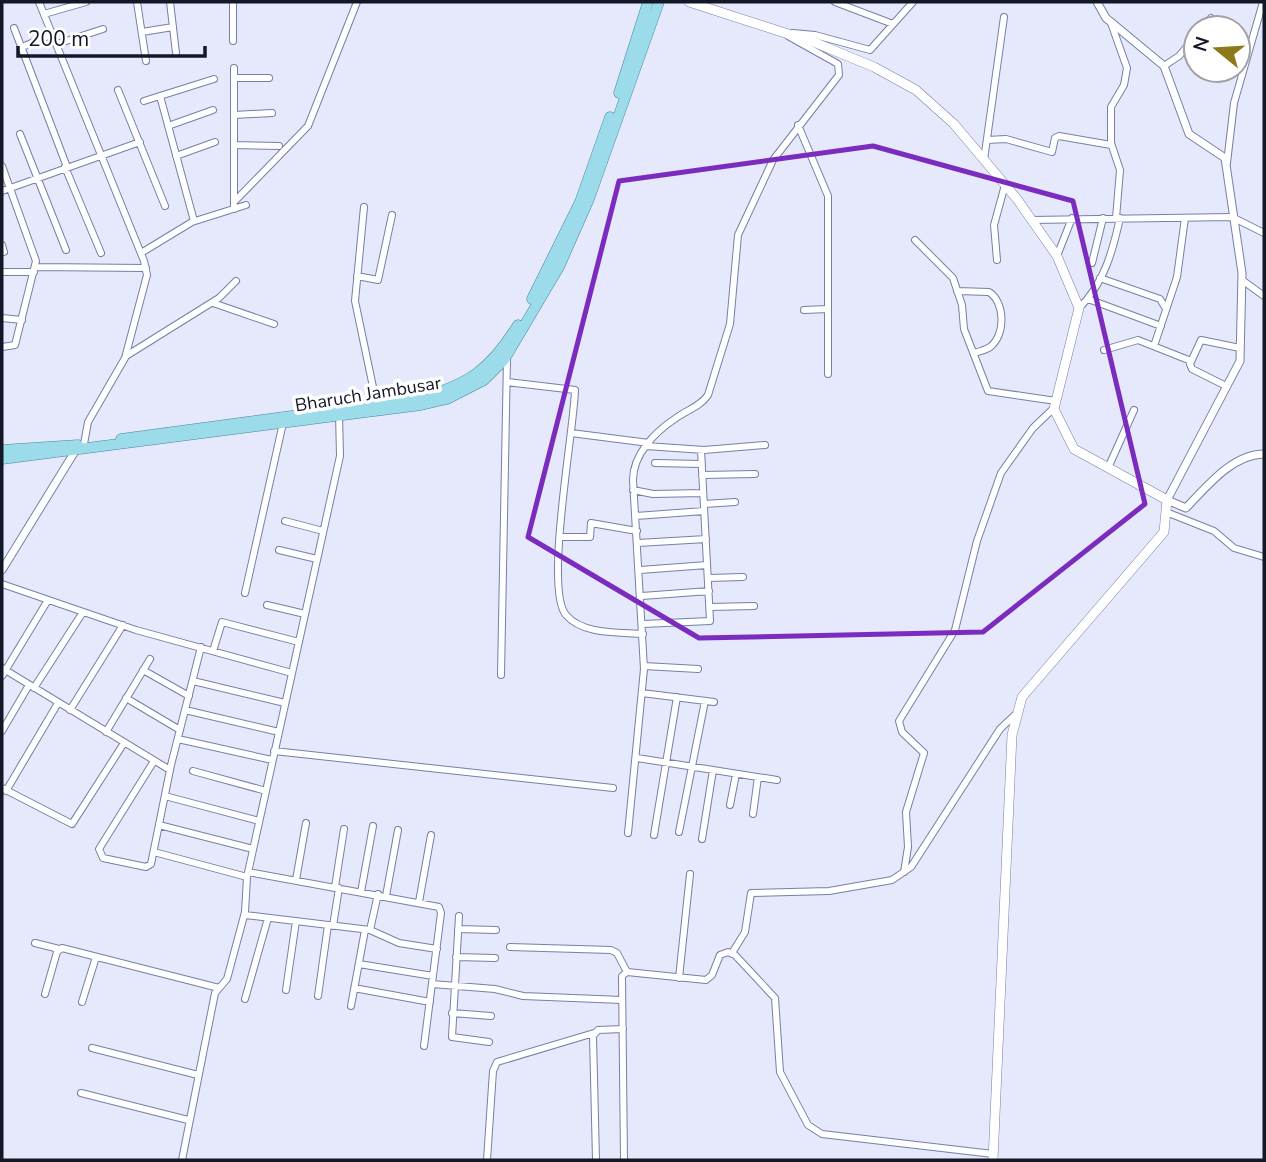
<svg xmlns="http://www.w3.org/2000/svg" width="1266" height="1162" viewBox="0 0 1266 1162" font-family="'Nunito Sans',sans-serif">
  <style>
    .lines { fill: none; stroke-linecap: round; stroke-linejoin: round }
    .minor-casing { stroke: #767fa7; stroke-width: 8 }
    .tertiary-casing { stroke: #767fa7; stroke-width: 9 }
    .secondary-casing { stroke: #767fa7; stroke-width: 10 }
    .primary-casing { stroke: #42879c; stroke-width: 11 }
    .minor { stroke: #fff; stroke-width: 6 }
    .tertiary { stroke: #fff; stroke-width: 7 }
    .secondary { stroke: #fff; stroke-width: 9 }
    .primary { stroke: #9cdbea; stroke-width: 10 }
    .marked { fill: none; stroke: #7b2cbf; stroke-width: 5; stroke-linejoin: round }
    .labels { text-anchor: middle; dominant-baseline: central; stroke-width: 7; stroke-linejoin: round; paint-order: stroke }
    .street-label { font-size: 18px; fill: #141726; stroke: #fff }
  </style>
  <rect width="100%" height="100%" fill="#e5e9fb"/>
  <g class="lines">
    <defs>
      <path id="minor" d="M39,2L144,261L147,275L125,358L88,422L84,444
        M137,2L146,61
        M170,2L176,53
        M233,2V41
        M835,2L893,24
        M44,14L86,2
        M1111,23L1127,68L1124,85L1111,107V143L1120,170L1116,218
        M14,28L67,167
        M1203,28L1211,18
        M142,32L173,27
        M793,33L815,35L870,50L913,2
        M57,44L103,29
        M22,47L53,34
        M1164,66L1179,56L1196,36
        M234,78H269
        M118,90L165,206
        M160,96L194,221
        M144,101L214,79
        M234,115L272,113
        M798,125L828,196V374
        M168,126L213,110
        M20,134L66,250
        M987,140L1006,139L1052,152L1055,138L1059,136L1111,145
        M234,145L279,146
        M176,156L215,142
        M984,160L1004,17
        M1227,163L1234,103L1263,2
        M2,166L36,261L15,345L2,347
        M65,167L101,253
        M2,191L140,142
        M234,202L308,126L357,2
        M364,207L355,301L377,406
        M234,209V68
        M1031,220L1232,217L1264,233
        M915,240L953,278L962,305L964,329L988,391L1056,401
        M2,245L4,252
        M141,253L192,222L246,205
        M1057,256L1072,218
        M997,260L994,225L1005,185
        M1092,263L1103,218
        M35,267L146,268
        M2,272H34
        M357,276L378,280L392,215
        M1100,278L1160,299L1166,309
        M1242,280L1264,296
        M957,291L989,292C1005,302 1006,335 990,347C986,350 980,351 975,353
        M1088,299L1161,326
        M213,303L274,324
        M1079,308C1104,284 1113,250 1120,218
        M804,310L828,309
        M2,318L22,320
        M1154,346L1177,277L1185,218
        M1104,350L1138,340L1191,361
        M126,356L219,298L236,281
        M507,382L575,390C574,431 544,589 566,615C583,635 619,632 643,634
        M1226,386L1192,369L1190,364L1201,340L1240,348
        M571,433L649,443
        M646,446L704,450L765,445
        M655,463L702,464
        M1108,468L1134,410
        M702,475L755,474
        M633,490L653,494L703,493
        M704,504L735,502
        M1166,512L1214,531L1234,548L1264,557
        M636,516L704,511
        M285,521L323,531
        M560,537H590L591,523L637,531
        M638,543L706,539
        M279,550L317,559
        M640,570L707,565
        M708,578L743,577
        M2,584L136,630L292,673
        M245,593L283,423
        M642,596L709,591
        M267,605L305,614
        M710,607L754,606
        M643,624L710,621L701,450
        M213,651L222,622L299,642
        M644,666L698,669
        M2,668L170,770
        M143,670L189,696
        M501,675L507,358
        M2,676L48,600
        M193,681L285,703
        M34,688L83,612
        M642,693L714,702
        M126,698L180,730
        M70,710L123,625
        M185,710L279,732
        M2,731L29,685
        M106,732L150,659
        M178,739L272,760
        M274,751L613,788
        M637,758L777,780
        M154,761L99,849L103,858L146,867L151,864L171,765L201,647
        M193,771L266,791
        M2,788L72,824L124,743
        M6,791L58,703
        M165,796L259,821
        M730,805L736,774
        M753,814L758,777
        M159,825L253,849
        M679,832L705,701
        M628,833L644,669L633,480C633,454 655,432 676,418C687,410 701,406 708,395L730,324L738,235L773,160L839,75L838,64L788,36
        M654,835L677,697
        M702,839L713,770
        M154,852L247,877
        M248,872L439,907L441,913L424,1046
        M904,872L908,847L906,812L924,753L902,732L899,721L955,630L977,541L1001,473L1033,428L1055,407
        M296,880L306,823
        M335,887L344,829
        M361,892L373,826
        M386,896L398,830
        M419,902L431,835
        M245,915L370,930L378,894
        M459,916L452,1037L489,1042
        M333,926L339,888
        M458,929L496,930
        M370,930L399,943L437,949
        M35,943L59,949
        M510,947L611,950L617,953L627,972
        M732,953L745,932L751,893L829,891L892,880L911,867L1000,729L1017,713
        M456,957L495,958
        M359,964L433,976
        M679,978L690,874
        M432,984L495,989L523,996L622,1000
        M354,988L430,1002
        M286,990L296,921
        M45,994L57,952L62,948L219,988
        M318,996L328,925
        M245,999L268,918
        M82,1002L96,957
        M351,1006L365,930
        M452,1013L491,1016
        M92,1048L198,1075
        M81,1093L188,1120
        M182,1160L215,993L227,979L245,912L247,877L340,456L339,413
        M487,1160L493,1071L497,1062L594,1033
        M596,1160L593,1036L598,1030L623,1029
        M624,1160L622,976L627,972L706,980L712,975L720,955L728,952L735,955L775,998L780,1072L808,1125L822,1134L993,1154"/>
      <path id="tertiary" d="M1097,2L1106,18L1164,66L1189,134L1225,158L1242,273L1240,361L1167,500L1186,508C1207,486 1233,454 1264,454
        M2,570L77,448"/>
      <path id="secondary" d="M689,2L816,43L874,67L916,90L954,124L1017,199L1057,256L1079,308L1054,409L1074,449L1167,500L1164,532L1022,697L1012,735L993,1160"/>
      <path id="primary" d="M619,93L648,2
        M532,299L580,202L610,117
        M121,439L417,399C468,385 490,370 518,325
        M2,450L78,445
        M2,459L421,405L447,399L484,380L504,360L559,267L589,199L659,2"/>
    </defs>
    <use href="#minor" class="minor-casing"/>
    <use href="#tertiary" class="tertiary-casing"/>
    <use href="#secondary" class="secondary-casing"/>
    <use href="#primary" class="primary-casing"/>
    <use href="#minor" class="minor"/>
    <use href="#tertiary" class="tertiary"/>
    <use href="#secondary" class="secondary"/>
    <use href="#primary" class="primary"/>
  </g>
  <path class="marked" d="M873,146L1073,201L1145,504L983,632L699,638L528,537L619,181Z"/>
  <g class="labels">
    <g class="street-label">
      <text transform="translate(368 394) rotate(-9)">Bharuch Jambusar</text>
    </g>
  </g>
  <rect width="1266" height="1162" fill="none" stroke="#141726" stroke-width="7"/>
  <g transform="translate(1217 49) rotate(288)"><circle r="33" fill="#ffffff" stroke="#a1a2a8" stroke-width="2"/>
  <path d="M0-5L12 26L0 18L-12 26Z" fill="#8d781c"/>
  <text y="-10" font-size="19" font-weight="bold" text-anchor="middle" fill="#141726">N</text>
  </g>
  <path d="M18 46v10h187v-10" fill="none" stroke="#141726" stroke-width="3.5"/>
  <text x="28" y="46" font-size="21" fill="#141726" stroke="#ffffff" stroke-width="5" paint-order="stroke">200 m</text>
</svg>
